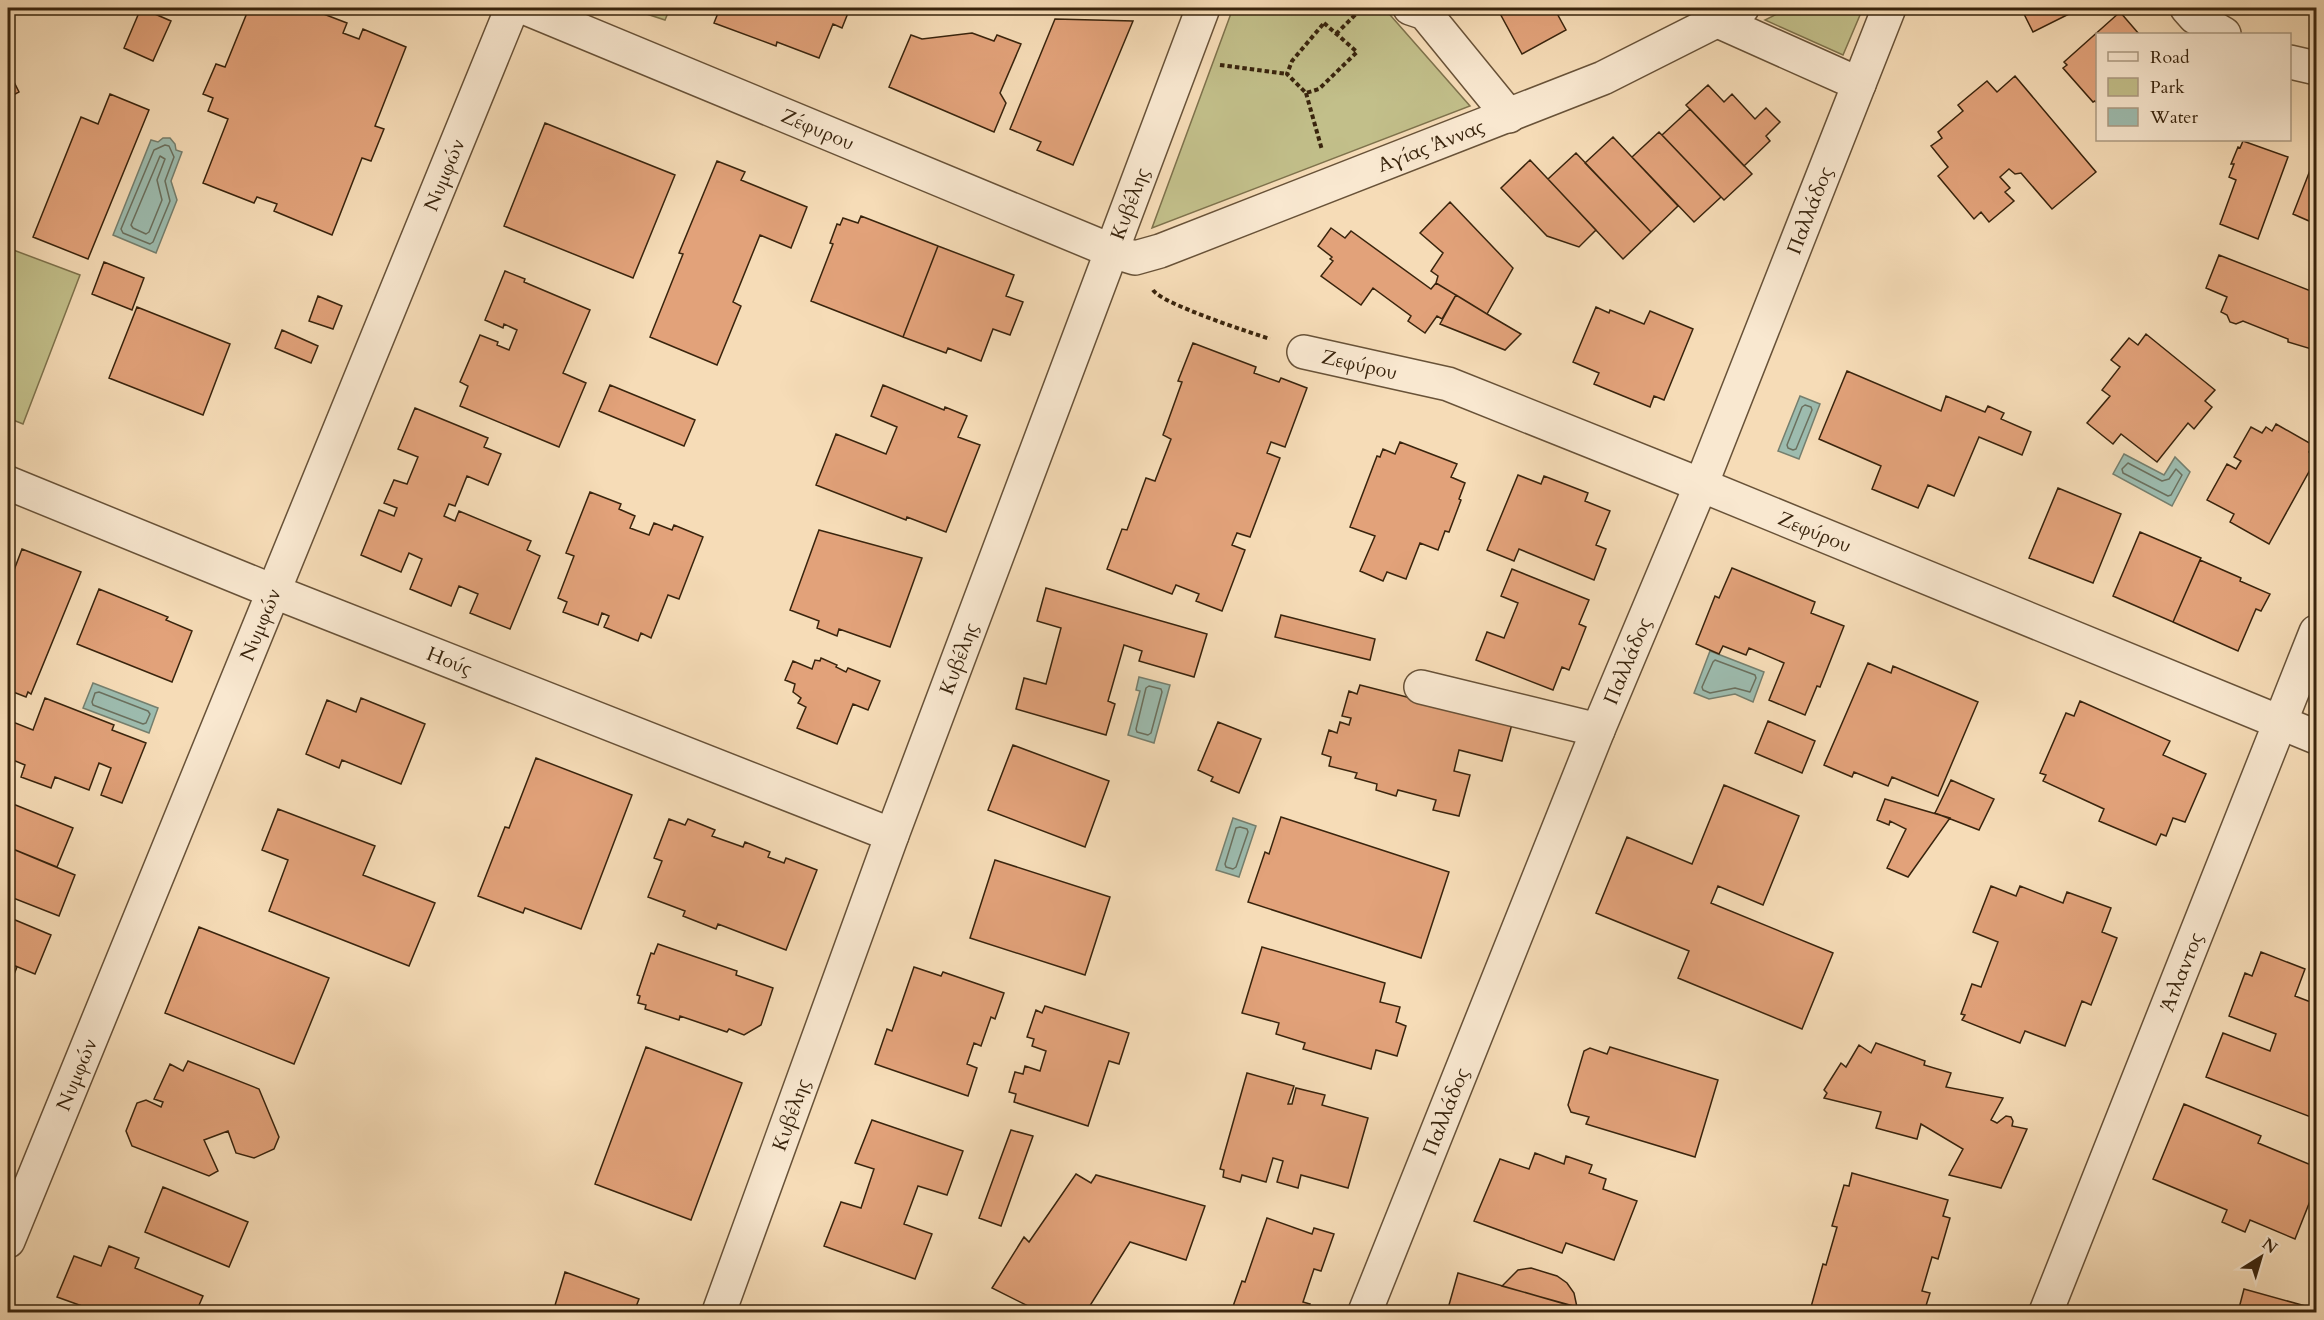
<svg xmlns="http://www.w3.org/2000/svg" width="2324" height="1320" viewBox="0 0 2324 1320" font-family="Cardo,serif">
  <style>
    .green { fill: #c2bf8a; stroke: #7e724c; stroke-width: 1.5 }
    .water { fill: #9dbcaf; stroke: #757f6e; stroke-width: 1.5 }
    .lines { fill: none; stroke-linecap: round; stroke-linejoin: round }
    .shore { stroke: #6b705e; stroke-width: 1.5 }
    .building { fill: #e2a27a; stroke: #39240d; stroke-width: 1.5 }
    .minor-casing { stroke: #685238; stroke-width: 36 }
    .path { stroke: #39240d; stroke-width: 4; stroke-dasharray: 4.5 3; stroke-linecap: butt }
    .minor { stroke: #f9e8d0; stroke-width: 33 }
    .labels { text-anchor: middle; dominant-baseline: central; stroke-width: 6; stroke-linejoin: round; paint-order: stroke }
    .street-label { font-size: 20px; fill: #39240d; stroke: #f9e8d0 }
  </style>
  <rect width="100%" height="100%" fill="#f6dcb7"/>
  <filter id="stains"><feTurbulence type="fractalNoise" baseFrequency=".00333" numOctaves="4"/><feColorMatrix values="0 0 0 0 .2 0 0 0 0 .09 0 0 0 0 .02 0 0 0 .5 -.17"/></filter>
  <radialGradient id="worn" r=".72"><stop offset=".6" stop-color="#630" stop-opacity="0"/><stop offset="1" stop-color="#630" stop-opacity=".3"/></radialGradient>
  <path class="green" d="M628,8H670L665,20Z
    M1233,8H1384L1470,106L1152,228Z
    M1789,8H1863L1843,55L1765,20Z
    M8,248L80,275L23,424L8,418Z"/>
  <path class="water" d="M163,138H170L175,144L176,150L182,152L171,181L177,200L156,253L113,235L151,140L158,142Z
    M1800,396L1820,404L1799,459L1778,451Z
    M2124,454L2164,475L2175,457L2190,472L2172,506L2113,474Z
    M1710,651L1764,672L1753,702L1735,694L1709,699L1694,693Z
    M1139,677L1170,685L1154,743L1128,735L1140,691L1136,690Z
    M93,683L158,708L149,733L83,708Z
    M1233,818L1256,826L1239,877L1216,870Z"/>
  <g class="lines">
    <path class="shore" d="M165,145L169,146L174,157L165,181L170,201L153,242L150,244L123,233L121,229L154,150Z
      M160,156L165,159L157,180L162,200L149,232L146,234L133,228L131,225Z
      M1805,405L1811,407L1812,410L1796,449L1793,450L1788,448L1787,445L1802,407Z
      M2128,463L2162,481L2169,479L2176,469L2182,475L2171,495L2168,496L2123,473L2122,469Z
      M1715,660L1755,675L1756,678L1750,692L1735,688L1710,693L1703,690L1702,687L1713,662Z
      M1149,686L1161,689L1162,692L1151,733L1148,735L1137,732L1136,729L1146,688Z
      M99,692L148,711L150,714L146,723L143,724L93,705L92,702L95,693Z
      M1240,827L1247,829L1248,832L1236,867L1233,869L1226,867L1225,864L1236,828Z"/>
  </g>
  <path class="building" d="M141,8L171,21L153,61L124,48Z
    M249,8H308L347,23L343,33L359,39L363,29L406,47L375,126L384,129L371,161L362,158L332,235L274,211L277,204L257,197L254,203L203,183L228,119L208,111L213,98L203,94L216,64L225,67Z
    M720,8H850L842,28L833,24L819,58L777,42L776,46L714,23Z
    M1497,8H1554L1566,30L1522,54Z
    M2021,8H2081L2033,32Z
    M2120,12L2139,34H2098V104L2095,101L2093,102L2063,68L2067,65L2064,62Z
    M1055,19L1133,21L1073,165L1037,150L1041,142L1010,129Z
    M972,33L994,41L997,35L1021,44L1000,93L1006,103L994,132L889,87L911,35L922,39Z
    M8,62L11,68L8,70L19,92L8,98Z
    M2015,76L2096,172L2052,209L2021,173L2015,174L2009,169L2000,177L2010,188L2005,192L2014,201L1989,222L1981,212L1974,219L1938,176L1948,167L1931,146L1942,138L1938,132L1963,111L1958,105L1987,81L1997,92Z
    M1708,85L1724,102L1732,94L1755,119L1766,108L1780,122L1766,136L1770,141L1744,166L1686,105Z
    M110,94L149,110L88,259L33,237L81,117L98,124Z
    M1690,109L1752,174L1724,200L1662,135Z
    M545,123L675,175L633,278L504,226Z
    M1659,132L1721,197L1694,222L1632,157Z
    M1613,137L1678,206L1651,232L1585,163Z
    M2243,141L2288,157L2258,239L2220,224L2236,180L2229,177L2234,164H2231L2238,147L2240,148Z
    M1576,153L1651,232L1623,259L1548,179Z
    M2316,155V224L2293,214Z
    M1530,160L1596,230L1579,247L1547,236L1501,188Z
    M717,161L745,172L741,180L807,207L791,248L760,235L733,302L741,306L717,365L650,337L683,254L679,253Z
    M1450,202L1513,268L1487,314L1436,283L1438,276L1431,271L1443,253L1420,233Z
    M861,216L938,246L903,337L811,301L833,244L830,243L837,224L840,225L843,218L858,223Z
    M1331,228L1345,238L1351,231L1431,289L1436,283L1456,295L1442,319L1437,316L1425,333L1408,321L1411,316L1373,288L1361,305L1321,276L1333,261L1330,259L1332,257L1318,246Z
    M938,246L1014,275L1006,296L1023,302L1010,335L993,329L981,361L948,348L946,353L903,337Z
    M2219,255L2316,293V353L2315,350L2288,342V339L2243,321L2236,324L2230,322L2227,315L2221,312L2227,297L2206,288Z
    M104,262L144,278L132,310L92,294Z
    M505,271L525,279L524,282L590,310L563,373L586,383L559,447L460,406L468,386L460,382L480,335L498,342L497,345L509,350L517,330L504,324L503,328L485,320Z
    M1456,295L1487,314L1521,334L1505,350L1440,324Z
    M318,296L342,306L333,329L309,321Z
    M137,307L230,344L203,415L109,378Z
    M1596,307L1609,313L1610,310L1644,324L1650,311L1693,329L1664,400L1654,396L1650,407L1594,384L1599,373L1573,362Z
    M282,330L318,346L311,363L275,348Z
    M2146,334L2215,390L2205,401L2212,407L2194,429L2188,423L2157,462L2121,434L2113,444L2087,423L2110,396L2102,390L2120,367L2111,360L2129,338L2138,345Z
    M1193,343L1256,367L1254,373L1279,382L1281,378L1307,388L1285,447L1271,442L1267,453L1280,458L1250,537L1237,533L1232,545L1245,550L1222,611L1196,601L1199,594L1176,585L1172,594L1107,569L1122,529L1127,530L1146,478L1155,481L1171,439L1163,435L1182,382L1178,381Z
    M1847,371L1941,411L1946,396L1985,412L1988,406L2004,413L2001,419L2031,432L2022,455L1979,437L1954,496L1928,485L1918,508L1872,489L1881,466L1819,439Z
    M610,385L695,420L684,446L599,411Z
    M883,385L944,410L945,407L967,416L958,437L980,445L946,532L907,517L906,520L816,485L836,434L886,454L897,427L871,416Z
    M415,408L488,438L484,447L501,454L488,485L467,476L455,506L449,504L444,516L455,521L459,511L531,541L527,550L540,556L510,629L470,613L478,594L459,586L451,606L410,589L422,559L409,553L401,572L361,555L379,510L394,516L397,508L384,503L394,480L407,484L418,457L398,449Z
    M2276,424L2313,445L2309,452L2316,456V459L2269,544L2230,522L2234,514L2207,500L2227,464L2236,469L2241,461L2234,457L2251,427L2262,433L2266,427L2272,431Z
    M1400,442L1457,464L1451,477L1465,483L1459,499L1461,500L1449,532L1445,531L1438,550L1420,543L1406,579L1387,572L1383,581L1360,571L1375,536L1350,527L1377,456L1380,457L1383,449L1395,454Z
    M1518,475L1541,484L1544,476L1588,493L1585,501L1610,511L1596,545L1606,549L1594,580L1519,549L1514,561L1487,550Z
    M2058,488L2121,514L2093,583L2029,558Z
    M590,492L621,504L619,509L635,516L630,528L649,535L654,523L672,530L674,525L703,537L679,599L668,595L651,638L641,633L638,641L604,627L609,616L602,613L598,625L563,612L567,602L558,598L574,556L566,553Z
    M819,530L922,558L890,647L839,629L837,636L817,628L819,621L790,610Z
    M2140,532L2201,558L2173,622L2113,596Z
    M22,549L81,572L31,694L28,692L26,697L8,690V586Z
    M2200,560L2241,578L2240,581L2270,594L2261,611L2256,609L2238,651L2173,622Z
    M1732,568L1815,602L1811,613L1844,626L1820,687L1817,686L1805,715L1769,700L1784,663L1749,648L1746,655L1723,646L1719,654L1696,644L1715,596L1719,598Z
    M1512,569L1589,600L1579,624L1586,627L1569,670L1562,667L1553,690L1476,660L1487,632L1504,638L1518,603L1501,596Z
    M1046,588L1207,634L1194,677L1139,661L1142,651L1124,645L1108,701L1115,704L1106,735L1016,709L1024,678L1046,684L1061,628L1037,621Z
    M99,589L168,617L166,620L192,631L172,682L77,644Z
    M1281,615L1375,639L1370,660L1275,637Z
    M821,658L837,665L836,667L846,672L848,668L880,681L868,710L853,704L837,744L797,728L806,707L798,703L801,698L793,692L795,684L785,680L793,661L812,669L815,660L820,661Z
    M1868,663L1891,673L1893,666L1978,702L1938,796L1892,777L1888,786L1854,772L1852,777L1824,765Z
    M1360,685L1512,724L1502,761L1459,750L1454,771L1470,775L1459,816L1433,810L1436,800L1398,790L1396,796L1376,790L1377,784L1355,778L1357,773L1329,766L1331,757L1322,754L1329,730L1337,733L1340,722L1349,725L1351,718L1342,716L1349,691L1357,694Z
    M45,698L114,725L112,730L146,743L122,803L101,795L111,768L99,763L89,790L55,777L51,788L21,777L25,765L8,758V720L33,730Z
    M361,698L425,724L401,784L342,760L339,768L306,754L327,700L356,712Z
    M2080,701L2170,741L2163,755L2206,774L2185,822L2173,818L2166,836L2161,834L2156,845L2099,821L2104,809L2043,781L2046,775L2040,773L2066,713L2074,716Z
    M1768,721L1815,741L1802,773L1755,753Z
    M1218,722L1261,739L1239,793L1211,781L1213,777L1198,770Z
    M1013,745L1109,781L1085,847L988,810Z
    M536,758L632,795L581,929L525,908L523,913L478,896L505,827L509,828Z
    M1951,780L1994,799L1979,830L1935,813Z
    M1724,785L1799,816L1763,905L1718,886L1711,903L1833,953L1802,1029L1678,978L1689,951L1596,913L1627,837L1692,864Z
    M1885,799L1950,818L1908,877L1887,868L1906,829L1890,821L1889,825L1877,820Z
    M8,802L73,828L57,867L8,847Z
    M278,809L375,846L363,875L435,903L409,966L269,911L288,860L262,850Z
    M1281,817L1449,872L1421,958L1248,902L1265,852L1269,854Z
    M669,819L685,825L688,819L715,830L712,836L743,847L745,842L770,852L768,857L784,863L786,858L817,870L786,950L718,924L716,929L683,916L685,911L648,897L662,861L654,858Z
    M8,847L75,875L59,916L8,896Z
    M995,860L1110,897L1085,975L970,938Z
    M1991,886L2016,896L2020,886L2063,903L2067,892L2111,908L2102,932L2117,938L2091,1005L2082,1001L2065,1046L2025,1031L2020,1043L1962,1020L1965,1015L1961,1014L1972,984L1981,987L1998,942L1973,932Z
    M8,917L51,935L35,974L8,963Z
    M199,927L329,978L294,1064L165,1013Z
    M658,944L737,971L736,975L773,988L761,1025L744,1035L729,1029L727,1032L680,1016L679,1020L645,1009L646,1005L638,1003L640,996L637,995L651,953L654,954Z
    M1262,947L1385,983L1380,1002L1400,1007L1396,1022L1406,1026L1397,1056L1376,1050L1371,1069L1303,1049L1305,1043L1276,1034L1279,1023L1242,1013Z
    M2261,952L2305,969L2295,996L2316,1004V1119L2206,1077L2223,1033L2270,1051L2276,1034L2229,1016L2245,973L2252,976Z
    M8,963L17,967L8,989Z
    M914,967L941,976L943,972L1004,993L995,1019L991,1017L981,1046L974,1043L967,1064L977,1068L968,1096L875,1064L887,1029L892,1031Z
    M1045,1006L1129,1033L1119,1064L1109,1061L1088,1126L1014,1102L1016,1094L1009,1092L1015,1072L1023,1074L1025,1066L1040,1071L1046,1051L1032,1046L1034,1039L1027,1037L1036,1010L1042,1013Z
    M1876,1043L1925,1061L1924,1065L1951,1073L1946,1087L2003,1098L1991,1120L1997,1123L2006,1116L2011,1117L2013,1121L2012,1126L2027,1129L2001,1188L1949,1175L1963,1149L1921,1124L1917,1139L1876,1128L1881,1112L1824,1098L1827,1093L1824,1090L1841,1063L1846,1067L1859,1045L1871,1053Z
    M646,1047L742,1083L691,1220L595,1184Z
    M1610,1047L1718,1080L1695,1157L1586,1124L1589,1117L1571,1112L1568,1105L1584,1051L1590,1048L1607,1054Z
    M188,1061L259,1089L279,1137L274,1149L254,1158L236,1153L228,1131L204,1140L218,1171L209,1176L132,1146L126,1131L137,1103L146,1100L161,1107L163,1102L154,1099L170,1064L183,1071Z
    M1247,1073L1294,1086L1288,1104H1292L1296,1088L1325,1095L1322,1105L1368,1118L1348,1188L1301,1175L1298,1188L1277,1182L1283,1161L1273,1158L1266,1182L1242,1175L1240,1182L1223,1177L1224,1170L1220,1169Z
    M2184,1104L2261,1136L2258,1143L2316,1167V1186L2295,1239L2250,1220L2245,1232L2222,1222L2227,1210L2153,1179Z
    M872,1120L963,1151L947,1195L918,1186L904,1224L932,1234L915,1279L824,1246L841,1202L861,1208L874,1169L855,1163Z
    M1011,1130L1033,1136L1001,1226L979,1218Z
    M1535,1153L1564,1164L1566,1156L1592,1165L1589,1173L1606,1179L1603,1189L1637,1201L1614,1260L1566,1243L1562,1253L1474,1221L1500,1159L1529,1169Z
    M1852,1173L1948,1200L1943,1216L1950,1218L1938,1259L1932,1257L1922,1291L1930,1293L1924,1312H1813L1814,1308L1811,1307L1823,1264L1826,1265L1837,1227L1832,1226L1844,1185L1849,1186Z
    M1076,1174L1091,1183L1096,1175L1205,1206L1186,1260L1130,1242L1086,1312H1040L992,1288L1024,1237L1029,1242Z
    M163,1187L248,1222L229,1267L145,1232Z
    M1267,1218L1312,1234L1314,1228L1334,1234L1321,1271L1314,1269L1303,1302L1310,1304L1307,1312H1231L1242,1281L1245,1282Z
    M109,1246L139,1258L135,1268L203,1296L196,1312H80L82,1306L57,1297L74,1256L101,1266Z
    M1531,1268L1557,1276L1567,1283L1574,1293L1577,1307L1502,1286L1518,1270Z
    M565,1272L639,1299L634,1312H553Z
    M1458,1273L1589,1311L1588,1312H1447Z
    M2244,1289L2309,1307L2311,1301L2316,1303V1312H2238Z"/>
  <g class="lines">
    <defs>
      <g id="minor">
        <path id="s1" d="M526,8L1112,251L1135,258L1160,251L1603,78L1742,8"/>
        <path d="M1410,8L1425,13L1509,116"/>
        <path d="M2187,8L2195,17L2224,34"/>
        <path d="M1718,21L1859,84"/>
        <path d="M2290,62L2316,68"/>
        <path id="s2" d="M1304,352L1448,384L1701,485L2316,737"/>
        <path id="s3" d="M8,483L275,592L892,835"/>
        <path d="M1421,687L1598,730"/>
        <path id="s4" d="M8,1241L512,8"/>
        <path id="s5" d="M719,1312L892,835L1203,8"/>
        <path id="s6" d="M1365,1312L1598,730L1701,485L1889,8"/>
        <path id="s7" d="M2046,1312L2316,632"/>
      </g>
    </defs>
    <use href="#minor" class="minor-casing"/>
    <path class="path" d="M1324,23L1357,52L1319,89L1306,93L1287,74L1292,61Z
      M1336,34L1362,8
      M1220,65L1287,74
      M1306,93L1322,150
      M1153,290C1162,304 1249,332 1270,339"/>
    <use href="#minor" class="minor"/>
  </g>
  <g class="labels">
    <g class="street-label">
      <text stroke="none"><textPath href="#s1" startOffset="316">Ζέφυρου</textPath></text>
      <text stroke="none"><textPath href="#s1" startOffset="975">Αγίας Άννας</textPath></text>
      <text stroke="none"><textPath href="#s4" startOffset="1152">Νυμφών</textPath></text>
      <text stroke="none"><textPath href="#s5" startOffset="1182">Κυβέλης</textPath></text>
      <text stroke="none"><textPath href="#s6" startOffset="1188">Παλλάδος</textPath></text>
      <text stroke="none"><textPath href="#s2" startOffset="57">Ζεφύρου</textPath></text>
      <text stroke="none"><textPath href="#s2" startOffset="543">Ζεφύρου</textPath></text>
      <text stroke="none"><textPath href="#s4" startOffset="666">Νυμφών</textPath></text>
      <text stroke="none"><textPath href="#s5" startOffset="696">Κυβέλης</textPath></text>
      <text stroke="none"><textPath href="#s6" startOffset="702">Παλλάδος</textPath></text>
      <text stroke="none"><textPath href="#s3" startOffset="476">Ηούς</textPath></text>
      <text stroke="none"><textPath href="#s7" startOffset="366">Άτλαντος</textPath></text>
      <text stroke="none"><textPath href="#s4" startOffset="180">Νυμφών</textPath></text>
      <text stroke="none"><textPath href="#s6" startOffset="216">Παλλάδος</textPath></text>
      <text stroke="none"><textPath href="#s5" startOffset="210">Κυβέλης</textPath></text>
    </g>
  </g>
  <rect width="2324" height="1320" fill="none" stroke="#f6dcb7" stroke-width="30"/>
  <rect x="9" y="9" width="2306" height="1302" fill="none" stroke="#39240d" stroke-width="3"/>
  <rect x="15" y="15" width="2294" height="1290" fill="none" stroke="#39240d" stroke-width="1.5"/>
  <rect x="2096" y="33" width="195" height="108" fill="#f9e8d0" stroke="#ac9a82" stroke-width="1.5"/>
  <rect x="2108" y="52" width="30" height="9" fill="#f9e8d0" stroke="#ac9a82" stroke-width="1.5"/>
  <text x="2150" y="63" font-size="18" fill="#39240d">Road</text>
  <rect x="2108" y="78" width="30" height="18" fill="#c2bf8a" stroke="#ac9a82" stroke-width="1.5"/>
  <text x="2150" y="93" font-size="18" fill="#39240d">Park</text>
  <rect x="2108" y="108" width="30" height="18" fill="#9dbcaf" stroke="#ac9a82" stroke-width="1.5"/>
  <text x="2150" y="123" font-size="18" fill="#39240d">Water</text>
  <g transform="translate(2261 1257) rotate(37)" stroke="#f9e8d0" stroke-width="4.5" paint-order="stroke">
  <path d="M0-4.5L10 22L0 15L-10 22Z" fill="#39240d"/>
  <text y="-9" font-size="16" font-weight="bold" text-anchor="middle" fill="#39240d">N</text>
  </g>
  <rect width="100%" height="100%" filter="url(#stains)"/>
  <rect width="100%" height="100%" fill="url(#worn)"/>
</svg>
